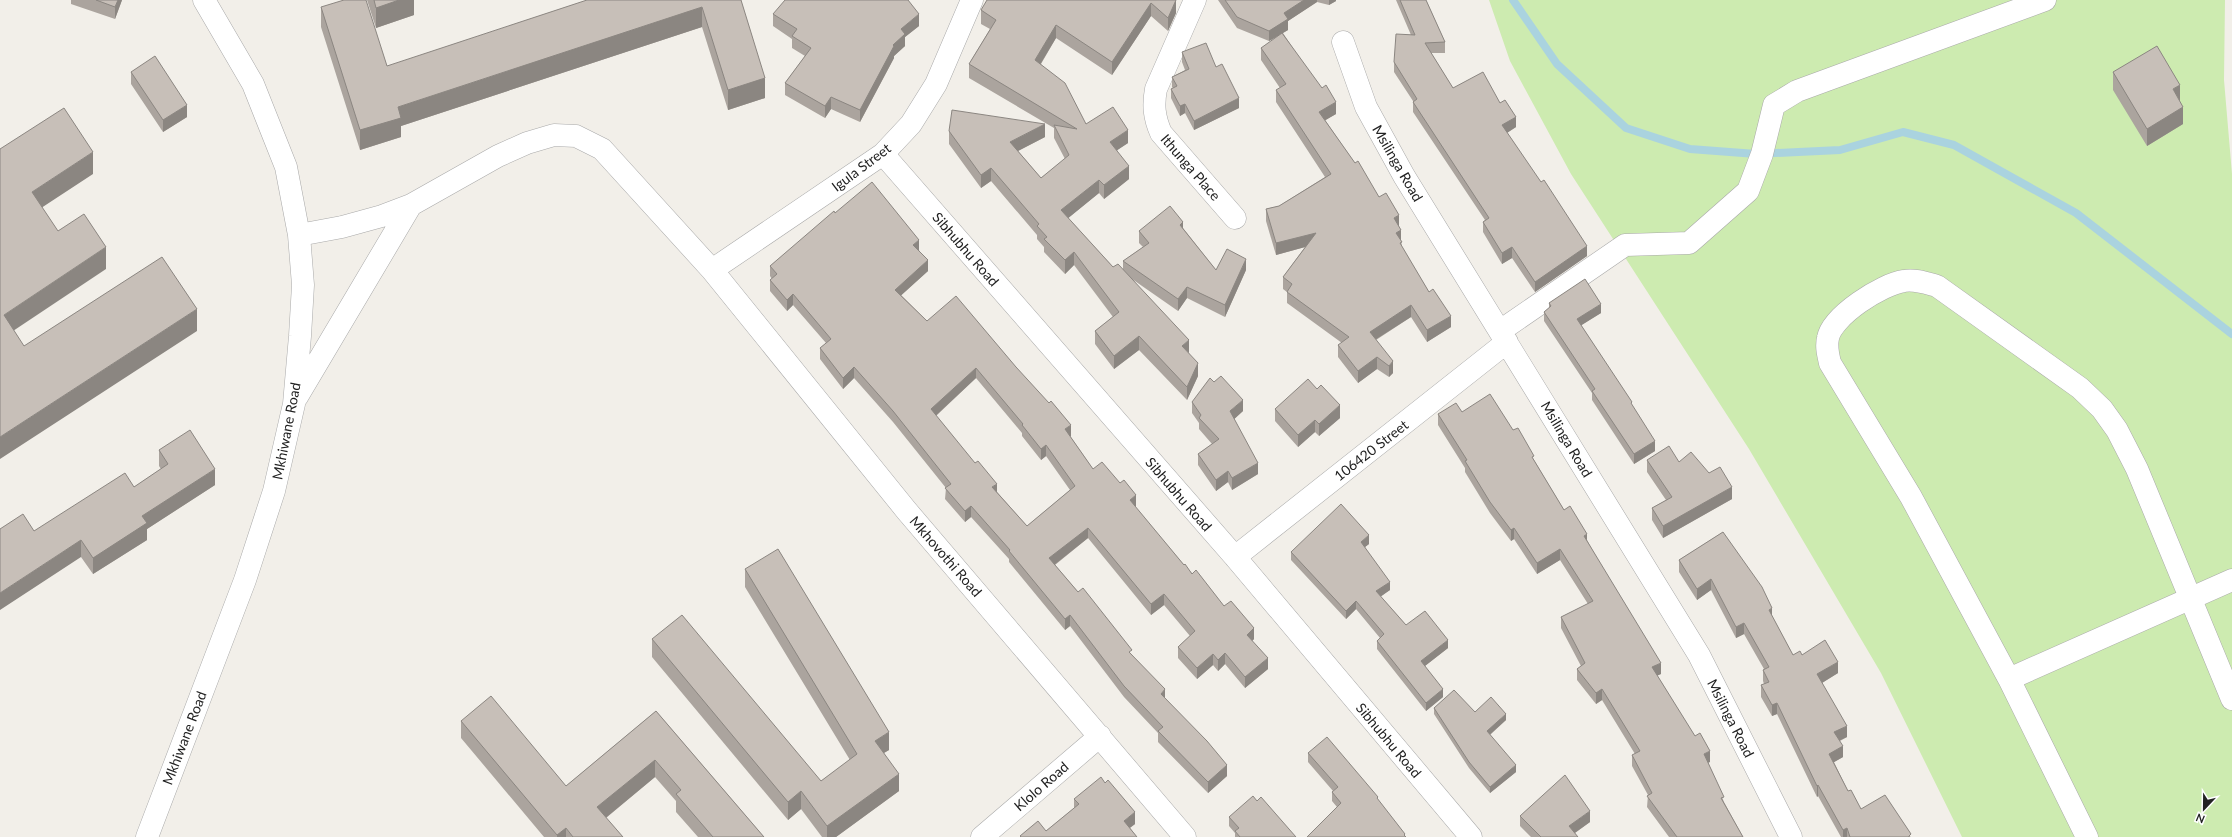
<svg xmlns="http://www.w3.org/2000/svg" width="2232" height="837" viewBox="0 0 2232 837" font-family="Lato,sans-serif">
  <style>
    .grass { fill: #cdebb0 }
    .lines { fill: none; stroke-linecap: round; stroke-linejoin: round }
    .stream { stroke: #aad3df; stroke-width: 8 }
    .minor-casing { stroke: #a9a9a9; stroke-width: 23 }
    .minor { stroke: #fff; stroke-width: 22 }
    .wall { fill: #aba49e; fill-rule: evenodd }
    .shaded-wall { fill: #8b8681 }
    .building { fill: #c7bfb8; stroke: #8b8681; fill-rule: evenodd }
    .labels { text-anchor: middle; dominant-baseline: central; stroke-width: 4; stroke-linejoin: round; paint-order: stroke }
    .street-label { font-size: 14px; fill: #222; stroke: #fff }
  </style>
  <rect width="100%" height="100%" fill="#f2efe9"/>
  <path class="grass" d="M1489,0H2225L2224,80L2232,174V837H1962L1881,673L1749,449L1571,174L1510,61Z"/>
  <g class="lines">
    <path class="stream" d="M1513,0L1557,64L1626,128L1690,149L1756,154L1840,150L1903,132L1954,145L2076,213L2232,334"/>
    <defs>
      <path id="minor" d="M1195,0L1156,89C1153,105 1154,117 1161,133L1235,218
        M1343,42L1366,107L1404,176L1699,655L1791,837
        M883,154L1235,557L1471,837
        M299,235L342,227L382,216L411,205L498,156L527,143L554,135L576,136L602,149L712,270L906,510L1185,837
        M712,270L883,154L911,124L936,84L972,0
        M1500,331L1625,245L1689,243L1748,191L1762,154L1774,105L1797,91L2045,0
        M297,397L411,205
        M1235,557L1507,342
        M2009,679L2232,580
        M147,837L245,580L274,491L294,404L300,336L303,285L299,235L286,167L253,84L204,0
        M982,837L1100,736
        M2087,837L2009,679L1911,497L1830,363C1828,354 1826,347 1828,338C1832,316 1882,284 1904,281C1915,279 1926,283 1937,286L2080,388L2102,409L2117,430L2137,469L2232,699"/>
    </defs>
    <use href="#minor" class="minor-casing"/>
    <use href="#minor" class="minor"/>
  </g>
  <path class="wall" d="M71,0H122L115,19L71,4Z
    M367,0H414V15L376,28Z
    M741,0L765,98L728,110L702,27L401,126V137L360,150L321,27V7L387,66Z
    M1176,0V13L1168,31L1151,16L1112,75L1056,38L1041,64L1086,124L1128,143L1117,150L1129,179L1104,199L1099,193L1068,218L1113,267L1123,269V261L1143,247L1139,243V231L1183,228L1216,270H1246L1225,317L1187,298L1178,311L1132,279L1189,353L1198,376L1187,400L1139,350L1114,369L1095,344V331L1113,317L1074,265L1065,274L1044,252V247L1037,239V235L991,181L981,188L949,144V131L1045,137L1018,151L1041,178L1065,159L1054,138V128L969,78V64L990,29L981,24V10Z
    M1218,0H1336V1L1329,5L1317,2L1288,21V30L1283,33L1336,114L1325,120L1399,227L1402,247L1429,292L1451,327L1427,342L1411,317L1376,340L1393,373L1389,377L1377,369L1358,383L1338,357V345L1342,343L1287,303V292L1283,289V277L1305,247L1276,255L1266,221V209L1279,206L1325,177L1276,102V90L1280,88L1261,60V48L1279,36L1269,41L1237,28Z
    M1396,0H1426L1445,42V53H1431L1453,88L1500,103L1516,127L1507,133L1587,256L1535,292L1512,258L1502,264L1483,232V222L1485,220L1413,112V101L1394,72V62L1411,35Z
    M773,14L919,26L905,37V46L894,56V58L860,122L831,109L825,118L785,95V83L805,56L792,48V39L773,26Z
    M1182,52L1216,67L1239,108L1194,130L1185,113L1180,116L1171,98V89L1173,88L1172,87V77L1185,70L1182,62Z
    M131,72L187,117L163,132L131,84Z
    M2113,72L2180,102L2183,124L2147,146L2113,90Z
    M835,213L919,250L928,271L901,295L927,321L1071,436H1070L1093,469L1136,506L1135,507L1184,565L1224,606L1254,639L1252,641L1268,669L1245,688L1225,664L1218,671L1213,665L1197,679L1178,658V647L1190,636L1164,605L1151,615L1088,538L1055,565L1132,655L1165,698L1227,776L1208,793L1158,742V733L1124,697L1070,626L1065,630L1009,562V559L971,517L965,522L945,499L946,488L893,422L854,378L843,389L820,359V348L826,343L793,305L787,311L770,291V280L772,279L770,276V266ZM976,378L1022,433V436L1041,460L1046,456L1070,490L1027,526L997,492L936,416Z
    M1549,303L1601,313L1581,325L1632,406L1655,451L1634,464L1592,400V393L1544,321V312L1549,308Z
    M1192,402L1243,411L1234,419L1258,474L1232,490L1228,482L1216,491L1198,465V454L1212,444L1199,429V423L1192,413Z
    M1275,409L1340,418L1319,436L1315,432L1298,447L1275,421Z
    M1462,412L1513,430L1534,460L1564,510L1587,540L1661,674L1657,675L1710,762H1708L1724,802L1743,837H1669L1647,807L1648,795L1632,766V755L1635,754L1602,700L1596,704L1577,680V669L1581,666L1561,628V617L1588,604L1560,560L1537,574L1514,539L1511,541L1490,513L1465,472V468L1438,425V414Z
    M159,450L215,485L147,529V540L93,574L81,557L34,531L134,487L161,469L159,466Z
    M1647,460L1679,462L1709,473L1732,499L1663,538L1652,520V508L1666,500L1647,472Z
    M1723,532L1772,616L1793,655H1802L1838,673L1822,683L1847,737L1840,741L1843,757L1834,762L1848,791L1861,809L1911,837H1841L1818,796L1817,797L1777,714L1772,716L1761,697V685L1764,684L1763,681V670L1764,669L1744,634L1736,638L1711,590L1697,600L1679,572V560Z
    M1369,544L1365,547L1390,590L1380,596L1406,625L1448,648L1425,666L1443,697L1426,711L1377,649V641L1380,638L1356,609L1346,619L1291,560V552Z
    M745,569L889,750L884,753L899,791L836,837H822L801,809L788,820L652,657V639L821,781L850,760L745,587Z
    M1434,708L1475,712L1506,720L1490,735L1516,772L1490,793L1469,768L1434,714Z
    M656,711L764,837H698L676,812V801L655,777L606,818L623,837H544L461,738V721L566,786Z
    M1308,753L1378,800L1405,837L1337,807L1332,801V792L1333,791L1308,762Z
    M1074,799L1135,824L1130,828L1137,837H1020V836L1046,831L1074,808Z
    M1257,801L1296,837H1235V833L1229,826V817Z
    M1520,816L1590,822L1575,833L1578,837H1531L1520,826Z"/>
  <path class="shaded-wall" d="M118,0H122L115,19V7Z
    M399,0H414V15L376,28V8Z
    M1176,0V13L1168,31V18Z
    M1304,0H1317V2L1288,21V30L1269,41V31L1284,13Z
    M1329,0H1336V1L1329,5Z
    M1151,3V16L1112,75V62Z
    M702,7V27L401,126V137L360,150V130L398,107Z
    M919,14V26L905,37V46L894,56V58L860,122V110L901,29Z
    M1056,25V38L1035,73V60Z
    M765,78V98L728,110V90Z
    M2180,85V102L2173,89Z
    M831,97V109L825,118V106Z
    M1239,98V108L1194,130V121Z
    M1336,102V114L1319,124V112Z
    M1185,104V113L1180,116V106Z
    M187,105V117L163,132V120Z
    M2183,107V124L2147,146V129Z
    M1516,117V127L1502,136V125Z
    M1045,124V137L1010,155V142Z
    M1128,130V143L1110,155V142Z
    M93,152V174L32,214V192Z
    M1129,166V179L1104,199V185Z
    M991,168V181L981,188V175Z
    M1099,180V193L1061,224V210Z
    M1399,215V227L1394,230V218Z
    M1183,222V234L1180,225Z
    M1401,230V242L1396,233Z
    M1316,233V244L1276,255V243Z
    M919,240V250L913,256V245Z
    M1587,246V256L1535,292V282Z
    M106,247V269L4,337V315Z
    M1512,247V258L1502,264V253Z
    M1074,252V265L1065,274V260Z
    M1246,259V270L1225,317V305Z
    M928,260V271L895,301V290Z
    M1187,287V298L1178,311V299Z
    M793,294V305L787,311V300Z
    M1601,304V313L1577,328V319Z
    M1411,305V317L1370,343V332Z
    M197,309V331L0,459V437Z
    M1451,316V327L1427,342V330Z
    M1139,336V350L1114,369V356Z
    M1189,340V353L1182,346Z
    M1377,357V369L1358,383V371Z
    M1393,361V373L1389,377V366Z
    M1198,363V376L1187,400V387Z
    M854,367V378L843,389V378Z
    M976,368V378L931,420V409Z
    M1243,400V411L1230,423V411Z
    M1340,405V418L1319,436V424Z
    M1315,420V432L1298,447V435Z
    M1071,425V436L1065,440V429Z
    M1655,441V451L1634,464V454Z
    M1046,445V456L1041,460V449Z
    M1258,463V474L1232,490V478Z
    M215,469V485L147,529V540L93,574V558L142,516Z
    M1228,471V482L1216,491V480Z
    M997,484V495L992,487Z
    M1732,487V499L1663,538V526Z
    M1136,495V506L1130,511V500Z
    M971,506V517L965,522V511Z
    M1088,528V538L1049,569V558Z
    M1514,528V539L1511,541V530Z
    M1587,534V545L1584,536Z
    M1369,535V544L1361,550V542Z
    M81,540V557L0,610V593Z
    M1560,549V560L1537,574V563Z
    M1711,579V590L1697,600V589Z
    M1390,582V590L1376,600V591Z
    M1164,594V605L1151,615V604Z
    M1356,601V609L1346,619V611Z
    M1772,608V620L1769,610Z
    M1070,615V626L1065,630V619Z
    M1744,623V634L1736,638V627Z
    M1254,628V639L1247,646V635Z
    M1448,640V648L1421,669V661Z
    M1225,653V664L1218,671V660Z
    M1213,654V665L1197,679V668Z
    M1268,658V669L1245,688V677Z
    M1838,662V673L1817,686V674Z
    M1661,663V674L1652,678V667Z
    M1165,689V700L1161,694Z
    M1443,689V697L1426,711V703Z
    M1602,689V700L1596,704V693Z
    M1777,703V714L1772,716V705Z
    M1506,714V720L1487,737V731Z
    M1847,726V737L1834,743V732Z
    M889,732V750L875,758V741Z
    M1843,746V757L1829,765V754Z
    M1710,751V762L1704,765V754Z
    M655,760V777L597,825V807Z
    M1227,765V776L1208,793V782Z
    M1516,765V772L1490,793V787Z
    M899,774V791L836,837H827V826Z
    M1818,785V796L1817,797V786Z
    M801,791V809L788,820V802Z
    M1590,811V822L1569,837V826Z
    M1135,812V824L1124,832V821Z
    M566,828V837H557V835Z
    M1847,828V837H1843V830Z"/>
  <path class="building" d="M96,0H118L115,7Z
    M344,0H366L387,66L587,0H741L765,78L728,90L702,7L398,107L401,118L360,130L321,7Z
    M374,0H399L376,8Z
    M785,0H908L919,14L901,29L905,34L893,45L894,46L860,110L831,97L825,106L785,83L811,48L792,36L797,29L773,14Z
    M987,0H1176L1168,18L1151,3L1112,62L1056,25L1035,60L1065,83L1086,124L1113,107L1128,130L1110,142L1129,166L1104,185L1099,180L1061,210L1113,267L1118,264L1189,340L1182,346L1198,363L1187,387L1139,336L1114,356L1095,331L1119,312L1074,252L1065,260L1044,239L1047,237L1037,226L1039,224L991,168L981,175L949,131L952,110L1045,124L1010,142L1041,178L1069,155L1054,125L1077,129L969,64L996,20L981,10Z
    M1225,0H1304L1284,13L1288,19L1269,31L1237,17Z
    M1400,0H1426L1445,42L1425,43L1453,88L1483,72L1500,103L1505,100L1516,117L1502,125L1541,182L1544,180L1587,246L1535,282L1512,247L1502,253L1483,222L1489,218L1413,102L1417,99L1394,62L1396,34L1415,35Z
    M1282,33L1322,88L1326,85L1336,102L1319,112L1355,163L1358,161L1379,197L1386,193L1399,215L1394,218L1401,230L1396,233L1402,242L1400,243L1429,292L1433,289L1451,316L1427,330L1411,305L1370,332L1393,361L1389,366L1377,357L1358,371L1338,345L1349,337L1287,292L1292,284L1283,277L1316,233L1276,243L1266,209L1279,206L1331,174L1276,90L1286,84L1261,48Z
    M1206,43L1216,67L1222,64L1239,98L1194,121L1185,104L1180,106L1171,89L1177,86L1172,77L1189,69L1182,52Z
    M2157,46L2180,85L2173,89L2183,107L2147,129L2113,72Z
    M155,56L187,105L163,120L131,72Z
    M64,108L93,152L32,192L58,231L84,214L106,247L4,315L24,346L162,257L197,309L0,437V149Z
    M872,182L919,240L913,245L928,260L895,290L927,321L956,296L1016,367L1049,403L1051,401L1071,425L1065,429L1093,469L1102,462L1120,483L1124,480L1136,495L1130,500L1184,565L1185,564L1192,574L1196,570L1224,606L1231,601L1254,628L1247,635L1268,658L1245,677L1225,653L1218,660L1213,654L1197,668L1178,647L1195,631L1164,594L1151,604L1088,528L1049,558L1078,592L1083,588L1132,650L1129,652L1165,689L1161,694L1207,741L1227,765L1208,782L1158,731L1163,727L1124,686L1070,615L1065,619L1009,551L1010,550L971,506L965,511L945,488L951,484L893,411L854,367L843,378L820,348L831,339L793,294L787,300L770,280L777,274L770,266L834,211L835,213ZM976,368L1023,424L1022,425L1041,449L1046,445L1075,486L1027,526L992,487L997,484L978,461L975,463L931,409Z
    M1170,206L1183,222L1180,225L1216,270L1227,249L1246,259L1225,305L1187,287L1178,299L1123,261L1149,243L1139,231Z
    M1585,279L1601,304L1577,319L1632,402L1631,403L1655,441L1634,454L1592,391L1595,389L1544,312L1551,306L1549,303Z
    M1221,376L1243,400L1230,411L1258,463L1232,478L1228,471L1216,480L1198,454L1219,439L1199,418L1201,415L1192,402L1210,378L1214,382Z
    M1308,379L1317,389L1321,385L1340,405L1319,424L1315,420L1298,435L1275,409Z
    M1490,394L1513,430L1518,428L1534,456L1532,457L1564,510L1570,506L1587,534L1584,536L1661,663L1652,667L1695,736L1700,733L1710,751L1704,754L1724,797L1721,798L1743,837H1677L1647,796L1652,793L1632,755L1640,751L1602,689L1596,693L1577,669L1585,663L1561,617L1593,601L1560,549L1537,563L1514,528L1511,530L1490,502L1465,461L1467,460L1438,414L1456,403L1462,412Z
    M190,430L215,469L142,516L147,523L93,558L81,540L0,593V529L23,514L34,531L125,473L134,487L168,464L159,450Z
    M1669,446L1679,462L1691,452L1709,473L1720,467L1732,487L1663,526L1652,508L1672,497L1647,460Z
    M1341,504L1369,535L1361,542L1390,582L1376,591L1406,625L1425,611L1448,640L1421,661L1443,689L1426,703L1377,641L1384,634L1356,601L1346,611L1291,552Z
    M1723,532L1762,587L1772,608L1769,610L1793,655L1800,651L1802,655L1825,640L1838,662L1817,674L1847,726L1834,732L1843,746L1829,754L1848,791L1851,790L1861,809L1885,795L1911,834L1909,836V837H1850L1847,828L1843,830L1818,785L1817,786L1777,703L1772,705L1761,685L1769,682L1763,670L1769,667L1744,623L1736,627L1711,579L1697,589L1679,560Z
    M778,549L889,732L875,741L899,774L827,826L801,791L788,802L652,639L682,615L821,781L857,754L745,569Z
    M1454,690L1475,712L1491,697L1506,714L1487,731L1516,765L1490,787L1469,762L1434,708Z
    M491,696L566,786L656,711L764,837H713L676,794L681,790L655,760L597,807L623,837H573L566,828L557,835L461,721Z
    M1327,737L1378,797L1377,798L1405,834L1404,835L1406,837H1307L1341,803L1332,792L1338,787L1308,753Z
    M1565,775L1590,811L1569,826L1578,837H1541L1520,816Z
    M1101,777L1105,783L1108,780L1135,812L1124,821L1137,837H1021L1020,836L1038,821L1046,831L1079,804L1074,799Z
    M1253,796L1257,801L1261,797L1296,837H1240L1235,831L1239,828L1229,817Z"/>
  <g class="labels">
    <g class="street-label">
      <text transform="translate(1398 163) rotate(60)">Msilinga Road</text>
      <text transform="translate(861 167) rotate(-37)">Igula Street</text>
      <text transform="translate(1191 167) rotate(49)">Ithunga Place</text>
      <text transform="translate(966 249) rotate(49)">Sibhubhu Road</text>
      <text transform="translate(286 431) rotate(-79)">Mkhiwane Road</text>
      <text transform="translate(1567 439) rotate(59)">Msilinga Road</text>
      <text transform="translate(1371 450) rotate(-38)">106420 Street</text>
      <text transform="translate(1179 494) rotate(49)">Sibhubhu Road</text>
      <text transform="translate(946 556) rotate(49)">Mkhovothi Road</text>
      <text transform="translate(1731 718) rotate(63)">Msilinga Road</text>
      <text transform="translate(184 738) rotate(-69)">Mkhiwane Road</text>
      <text transform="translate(1389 740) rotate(50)">Sibhubhu Road</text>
      <text transform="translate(1041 786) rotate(-41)">Klolo Road</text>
    </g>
  </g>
  <g transform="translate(2204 809) rotate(202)" stroke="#ffffff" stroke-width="3" paint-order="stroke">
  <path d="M0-3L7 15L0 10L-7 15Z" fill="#222222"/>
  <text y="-6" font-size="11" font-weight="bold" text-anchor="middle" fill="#222222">N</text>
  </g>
</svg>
